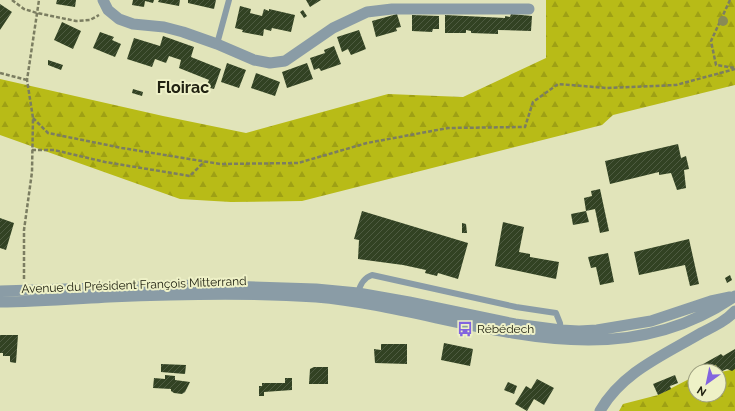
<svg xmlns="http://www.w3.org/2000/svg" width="735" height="411" viewBox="0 0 735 411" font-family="Raleway,sans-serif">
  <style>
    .forest { fill: url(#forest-firs) }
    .building { fill: url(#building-hatch) }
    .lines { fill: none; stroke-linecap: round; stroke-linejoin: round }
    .path { stroke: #7b7d61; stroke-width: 2.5; stroke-dasharray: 4 2; stroke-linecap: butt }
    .service { stroke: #8a9ca6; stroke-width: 6 }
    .minor { stroke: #8a9ca6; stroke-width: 11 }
    .tertiary { stroke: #8a9ca6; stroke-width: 11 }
    .tree { fill: #898b56 }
    .labels { text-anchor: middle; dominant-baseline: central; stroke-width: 4; stroke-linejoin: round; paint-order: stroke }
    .street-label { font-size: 12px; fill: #212212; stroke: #eef1c7 }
    .poi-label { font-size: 12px; fill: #212212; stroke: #eef1c7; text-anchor: start }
    .district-label { font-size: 16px; font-weight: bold; fill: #212212; stroke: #eef1c7 }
  </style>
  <defs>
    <pattern id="forest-firs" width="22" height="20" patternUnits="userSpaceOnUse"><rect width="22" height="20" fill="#b8bb17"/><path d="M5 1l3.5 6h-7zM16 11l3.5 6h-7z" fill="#9ea014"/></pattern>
    <pattern id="building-hatch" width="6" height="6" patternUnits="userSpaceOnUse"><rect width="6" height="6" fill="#324223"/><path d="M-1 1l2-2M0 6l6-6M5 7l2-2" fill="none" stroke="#4e5b41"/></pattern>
  </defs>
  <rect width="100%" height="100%" fill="#e1e4ba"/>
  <path class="forest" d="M546,0H735V85L613,115L602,125L302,201L231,202L180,199L0,135V79L163,116L246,133L388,94L463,97L546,58Z
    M716,365L721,372L735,369V411H619L623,404L658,395L695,376V395H719V371H704Z"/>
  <path class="building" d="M57,0H76L75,7L56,4Z
    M133,0H154L153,3L145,1L144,7L132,5Z
    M159,0H180L179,6L158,2Z
    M188,0H216L214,9L188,3Z
    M306,0H321L310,7Z
    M0,4L12,12L0,30Z
    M240,6L251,9L250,13L262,16L264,9L269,11V9L295,15L291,32L272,28L271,31L264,29L263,36L242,32L243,30L235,28Z
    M303,10L307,16L304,18L300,12Z
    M397,14L401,27L396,28L397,31L376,37L372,21Z
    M511,14L532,16L531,31L498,30V34L471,33V31L466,30V33H445V15L505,18V16L510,17Z
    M412,15L439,16V29H433L432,32L412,31Z
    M62,22L81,31L73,49L54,40Z
    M359,30L366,49L351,55L348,49L342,52L337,37Z
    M100,32L114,37L112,40L121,44L115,57L93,48Z
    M163,36L194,47L191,57L221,69L214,89L206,87L209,80L179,68L181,60L169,56L166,63L155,59L152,67L127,59L134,38L160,46Z
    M334,46L341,64L321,71L319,68L314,70L310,58L325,53L324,50Z
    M48,60L63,65L61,70L48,65Z
    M227,63L246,70L239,88L221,82Z
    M307,63L313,79L287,88L282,72Z
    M256,73L280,82L275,96L251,88Z
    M133,89L143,92L142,96L132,93Z
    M678,144L681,158L686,156L689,169L684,170L686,188L677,190L671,173L659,175V172L610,184L605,161Z
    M600,189L609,231L600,233L595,209L586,211L589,222L573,225L571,214L586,211L584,198L592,196L591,191Z
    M362,211L468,243L458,279L438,273L437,276L425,273L426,270L403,265L358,259L359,240L354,239Z
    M0,218L14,223L6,250L0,248Z
    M503,222L524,227L519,252L530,254V257L559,262L556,279L495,266Z
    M462,223L466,224L467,233H462Z
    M689,239L699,284L690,286L685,265L639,275L634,252Z
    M608,253L614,282L600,285L596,267L591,268L588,257Z
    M730,275L732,280L727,283L725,278Z
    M0,335H18L16,363L10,362V356H3V353H0Z
    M444,343L473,349L470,366L441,360Z
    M381,344H407V364L375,363L374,349L381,350Z
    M735,349V369L732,371L727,369L720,372L716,365L705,371H698L696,368L721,354L723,356Z
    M161,364L186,365L185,374L161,372Z
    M314,367H328V384H309L310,369Z
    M165,375L175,376V380L190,382L185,392L182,394L174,393L171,391V389L153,388L154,378L165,379Z
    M675,375L678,383L670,386L671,389L658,395L653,384Z
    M285,378H292V390L264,392V396H259V386H262V383H285Z
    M537,379L554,388L544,405L534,399L527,411L515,404L526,386L531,389Z
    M508,382L517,386L514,394L504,390Z"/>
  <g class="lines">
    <path class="path" d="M12,0L24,9L37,13L76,21L90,20L99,15
      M730,0L711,41L716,65L735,68
      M0,73L27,80
      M33,118L48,133L122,148L220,164L298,163L367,143L448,128L525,127L533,102L558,84L607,88L676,85L735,69
      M32,150H54L105,162L190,176L204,162
      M24,279V230L32,172L33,118L27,80L39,0"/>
    <path class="service" d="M217,44L229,0
      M358,293C360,285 363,278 372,275L516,307L556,313L560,323L561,331"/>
    <path class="minor" d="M103,0L108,10L119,19L133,24L164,27L183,32L217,44L254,60L270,63L285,61L333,28L367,12L392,9H529"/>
    <path class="tertiary" d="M0,291L198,285L316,289L358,293L409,302L515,324L561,330L579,331L597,330L651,321L711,301L730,297
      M0,302C36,302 73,299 109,297C177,294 247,292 316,297C457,309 603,388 735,296
      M600,411C622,372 664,355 701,333C713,327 726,321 735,311"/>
  </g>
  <circle class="tree" cx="723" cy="21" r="5"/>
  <defs>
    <symbol id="bus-bare" viewBox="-9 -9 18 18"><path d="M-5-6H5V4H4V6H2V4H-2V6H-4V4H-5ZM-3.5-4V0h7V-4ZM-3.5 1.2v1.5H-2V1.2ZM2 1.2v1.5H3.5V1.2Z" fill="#8264df" stroke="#eef1c7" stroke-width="2.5" paint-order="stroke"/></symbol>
  </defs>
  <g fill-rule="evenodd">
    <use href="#bus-bare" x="454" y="318" width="22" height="22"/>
  </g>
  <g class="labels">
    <g class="street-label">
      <text transform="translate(134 285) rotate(-2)">Avenue du Président François Mitterrand</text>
    </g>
    <g class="poi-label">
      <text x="477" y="329">Rébédech</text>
    </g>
    <g class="district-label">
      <text x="183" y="87">Floirac</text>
    </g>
  </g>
  <g transform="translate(707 383) rotate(213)"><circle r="19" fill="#eef1c7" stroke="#9c9e7f"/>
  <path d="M0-3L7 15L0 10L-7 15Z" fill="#8264df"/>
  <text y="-6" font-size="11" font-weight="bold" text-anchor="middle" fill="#212212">N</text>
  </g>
</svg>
